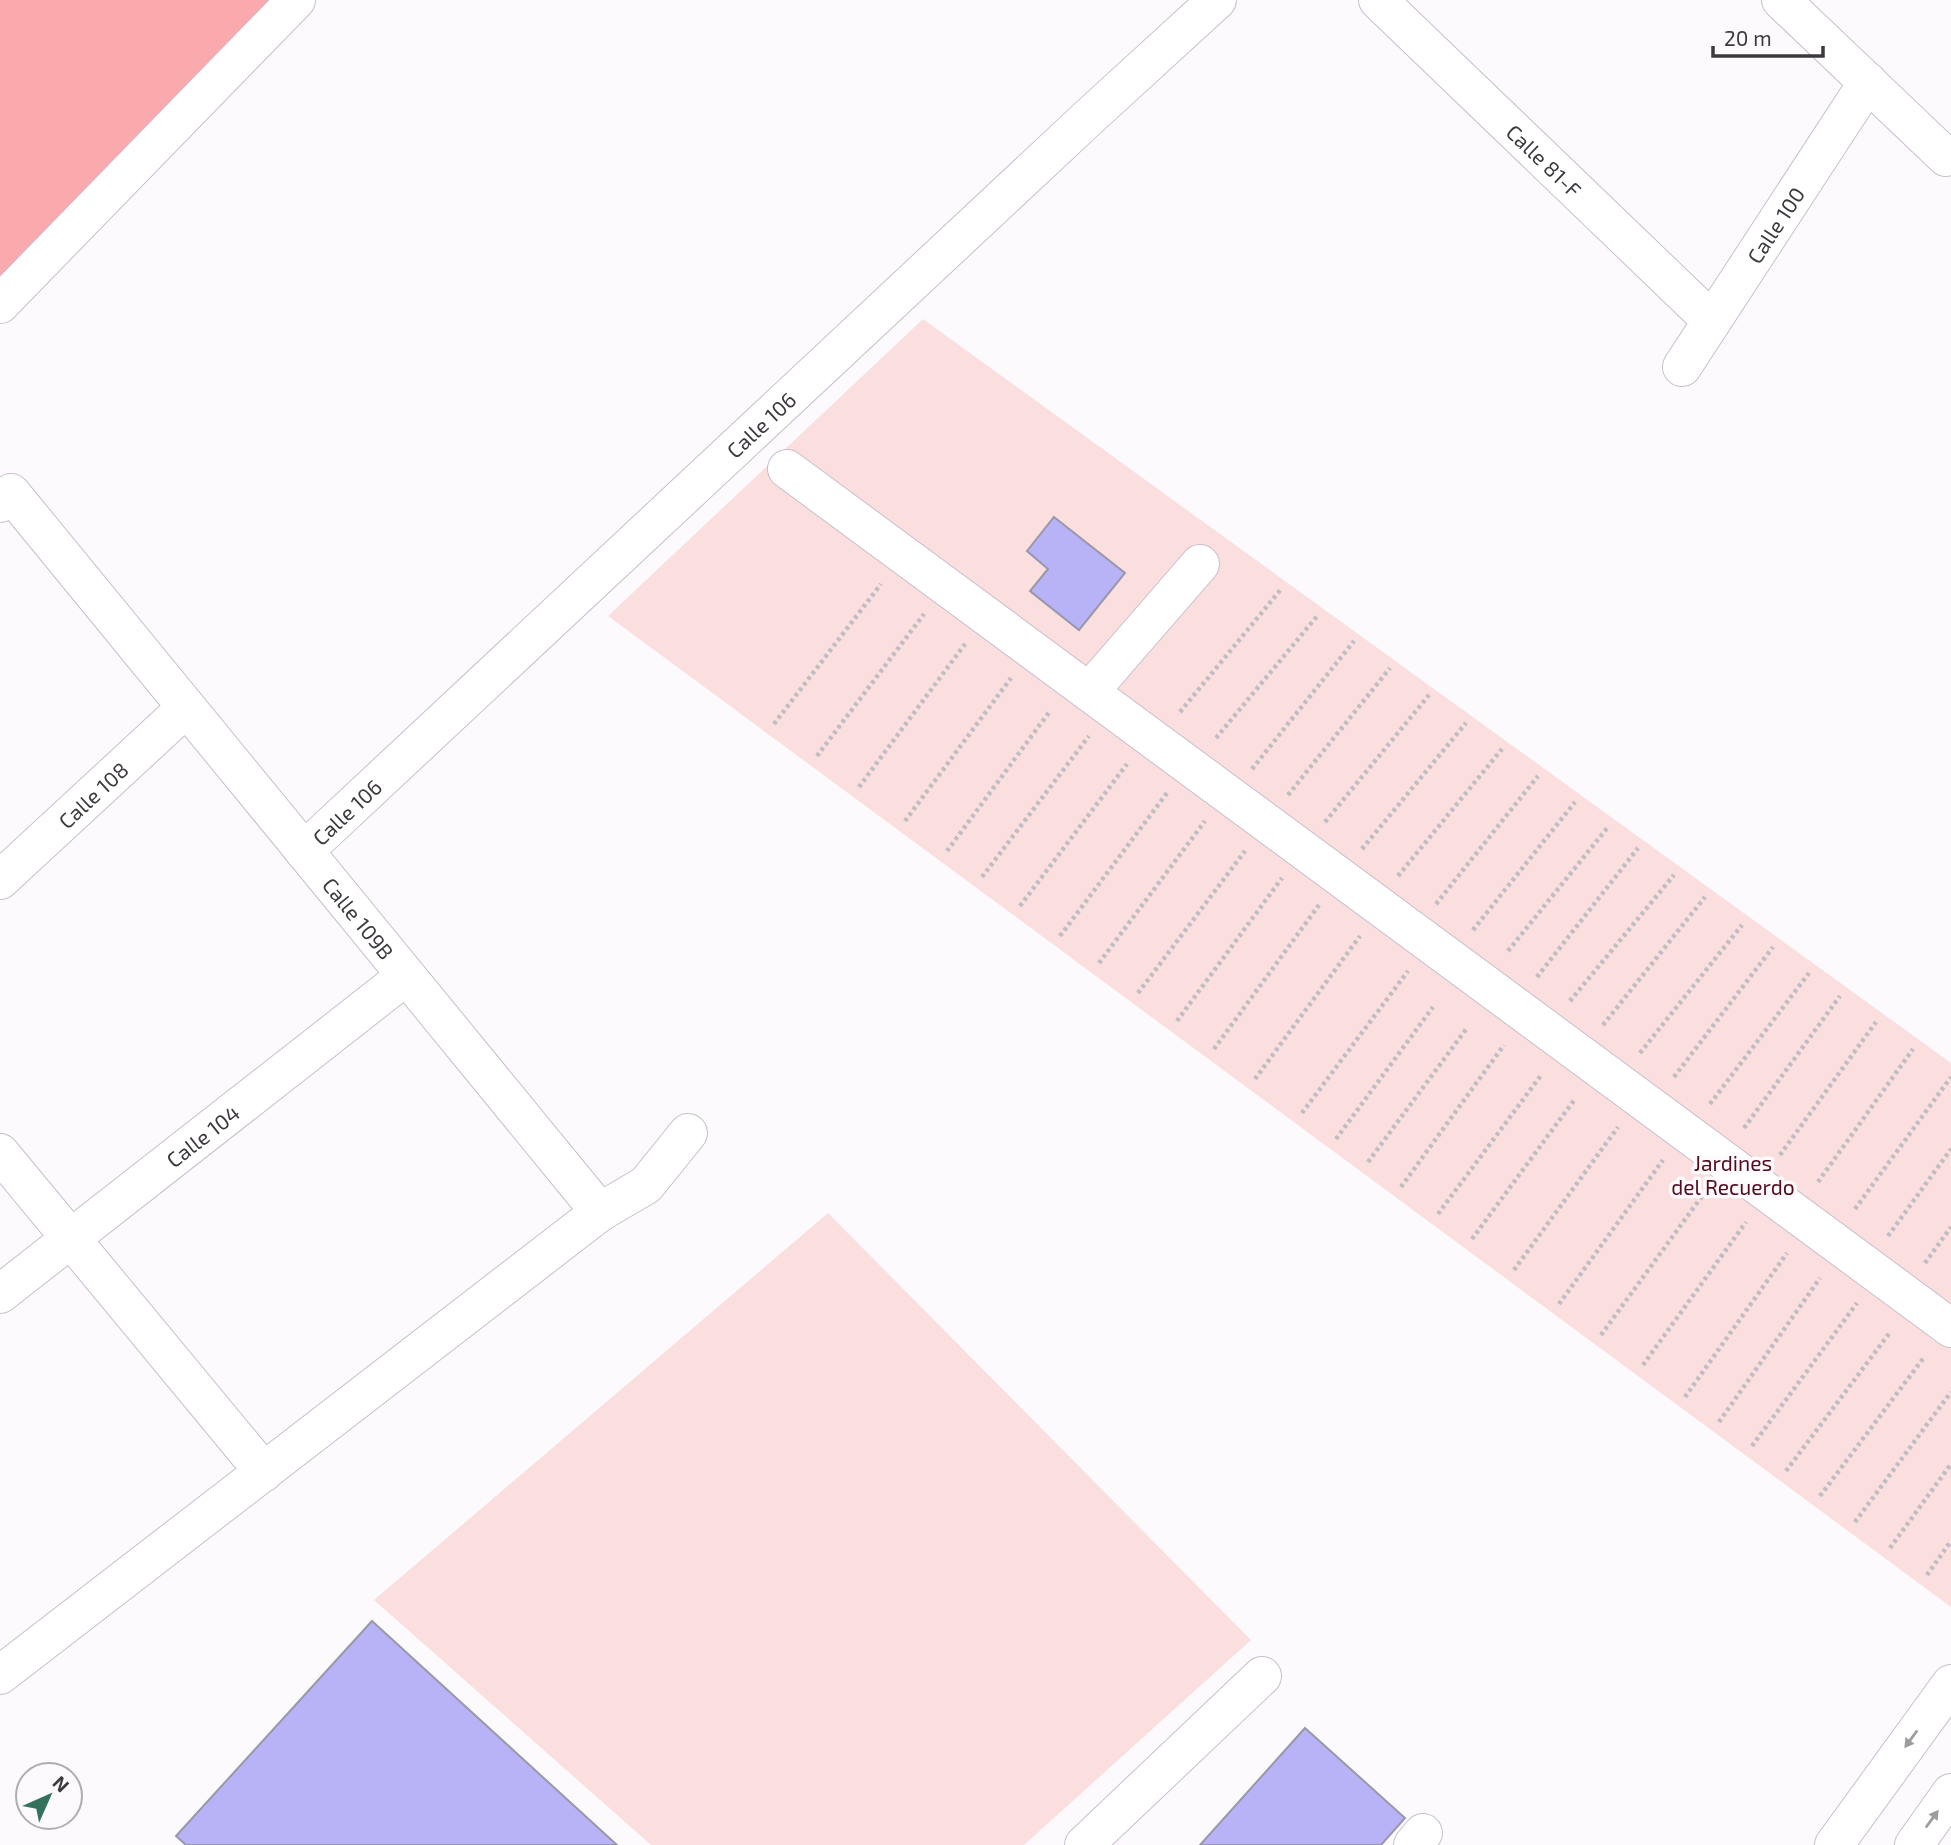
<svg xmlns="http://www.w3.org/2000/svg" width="1951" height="1845" viewBox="0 0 1951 1845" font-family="'Exo 2',sans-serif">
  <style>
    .green { fill: #fbdfdf }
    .forest { fill: #faa9ac }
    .building { fill: #b8b2f6; stroke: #9998aa; stroke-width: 2 }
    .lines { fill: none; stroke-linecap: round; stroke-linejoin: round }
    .minor-casing { stroke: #c9becd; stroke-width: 40 }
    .major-casing { stroke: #c9becd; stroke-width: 40 }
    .path { stroke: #c0bdc2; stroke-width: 4.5; stroke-dasharray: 3.5 3.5; stroke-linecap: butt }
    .minor { stroke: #fff; stroke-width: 38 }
    .major { stroke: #fff; stroke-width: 38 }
    .oneway { fill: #9e9c9f }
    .labels { text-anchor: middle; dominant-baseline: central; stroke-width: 7; stroke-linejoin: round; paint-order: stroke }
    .street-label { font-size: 21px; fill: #3d393f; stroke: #fdfafe }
    .park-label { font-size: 21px; fill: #530c19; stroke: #fdfafe }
  </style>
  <rect width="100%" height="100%" fill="#fdfafe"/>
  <path class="green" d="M923,319L1951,1063V1607L608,616Z
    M828,1213L1251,1640L1024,1845H651L374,1600Z"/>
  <path class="forest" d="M0,0H287L0,291Z"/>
  <path class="building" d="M1054,517L1125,573L1079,630L1030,591L1048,569L1027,551Z
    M372,1621L617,1845H186L176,1836Z
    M1305,1728L1405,1818L1381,1845H1200Z"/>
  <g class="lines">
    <defs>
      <g id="minor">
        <path id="s1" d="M1378,0L1712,321"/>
        <path d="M1781,0L1946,157"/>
        <path d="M0,304L296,0"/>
        <path id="s2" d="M1682,367L1868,82"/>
        <path d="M787,469L1951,1328"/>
        <path id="s3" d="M0,503L11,493L600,1212"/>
        <path d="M1089,692L1200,564"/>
        <path id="s4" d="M304,851L1088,118L1217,0"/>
        <path id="s5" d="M0,880L186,708"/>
        <path d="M0,1153L264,1472"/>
        <path id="s6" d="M0,1294L406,976"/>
        <path d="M0,1675L600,1212L646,1185L688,1133"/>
        <path d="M1084,1845L1262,1676"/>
        <path d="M1413,1845L1423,1833"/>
      </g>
      <path id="major" d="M1834,1845L1951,1684
        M1914,1845L1951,1793"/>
    </defs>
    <use href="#minor" class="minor-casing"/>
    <use href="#major" class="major-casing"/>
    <path class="path" d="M1180,712L1282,588
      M774,724L881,584
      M1216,738L1318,615
      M817,756L924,614
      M1252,769L1354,641
      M859,787L965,644
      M1288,795L1390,668
      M905,821L1011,678
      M1325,822L1429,695
      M1362,849L1466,723
      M947,851L1050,711
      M1398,876L1502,749
      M982,877L1089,736
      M1436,904L1538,776
      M1020,906L1127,764
      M1473,930L1575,802
      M1060,936L1167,793
      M1508,951L1608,827
      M1099,963L1205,821
      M1537,977L1638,848
      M1138,993L1245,851
      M1570,1001L1674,875
      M1177,1021L1282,878
      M1603,1025L1705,897
      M1214,1049L1319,905
      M1640,1053L1742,925
      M1674,1077L1773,947
      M1255,1079L1360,936
      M1710,1104L1809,973
      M1302,1113L1408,971
      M1744,1128L1840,996
      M1336,1139L1433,1007
      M1780,1155L1876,1022
      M1368,1162L1467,1028
      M1818,1182L1913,1049
      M1401,1187L1504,1045
      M1855,1209L1951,1077
      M1438,1214L1542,1074
      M1888,1236L1951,1149
      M1472,1239L1575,1099
      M1925,1263L1951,1227
      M1514,1270L1618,1127
      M1559,1304L1663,1160
      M1601,1335L1705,1192
      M1643,1365L1746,1222
      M1685,1397L1787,1253
      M1719,1422L1820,1278
      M1752,1446L1857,1303
      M1786,1471L1891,1331
      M1820,1496L1925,1356
      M1855,1522L1951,1392
      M1890,1548L1951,1464
      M1927,1575L1951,1541"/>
    <use href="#minor" class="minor"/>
    <use href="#major" class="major"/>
  </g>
  <defs><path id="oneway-solid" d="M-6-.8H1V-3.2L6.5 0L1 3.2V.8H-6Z" transform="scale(1.75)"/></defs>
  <g class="oneway">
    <use href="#oneway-solid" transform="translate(1911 1739) rotate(126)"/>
    <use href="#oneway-solid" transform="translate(1932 1819) rotate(-54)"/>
  </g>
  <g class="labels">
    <g class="street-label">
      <text stroke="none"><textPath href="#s1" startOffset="231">Calle 81-F</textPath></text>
      <text stroke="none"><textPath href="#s2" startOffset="170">Calle 100</textPath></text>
      <text stroke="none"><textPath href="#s4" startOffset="625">Calle 106</textPath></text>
      <text stroke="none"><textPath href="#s5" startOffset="126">Calle 108</textPath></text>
      <text stroke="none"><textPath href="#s4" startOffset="58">Calle 106</textPath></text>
      <text stroke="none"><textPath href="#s3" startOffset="564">Calle 109B</textPath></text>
      <text stroke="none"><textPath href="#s6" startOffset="257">Calle 104</textPath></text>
    </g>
    <g class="park-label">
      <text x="1733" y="1162">Jardines<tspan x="1733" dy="24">del Recuerdo</tspan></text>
    </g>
  </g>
  <g transform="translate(49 1796) rotate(45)"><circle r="33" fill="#fdfafe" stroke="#b0adb2" stroke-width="2"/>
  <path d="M0-5L12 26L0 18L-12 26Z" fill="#34725e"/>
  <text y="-10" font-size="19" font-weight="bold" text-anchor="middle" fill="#3d393f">N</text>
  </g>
  <path d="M1713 46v10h110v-10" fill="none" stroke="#3d393f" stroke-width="3.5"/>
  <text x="1724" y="46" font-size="21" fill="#3d393f" stroke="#fdfafe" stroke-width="5" paint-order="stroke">20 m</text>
</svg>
